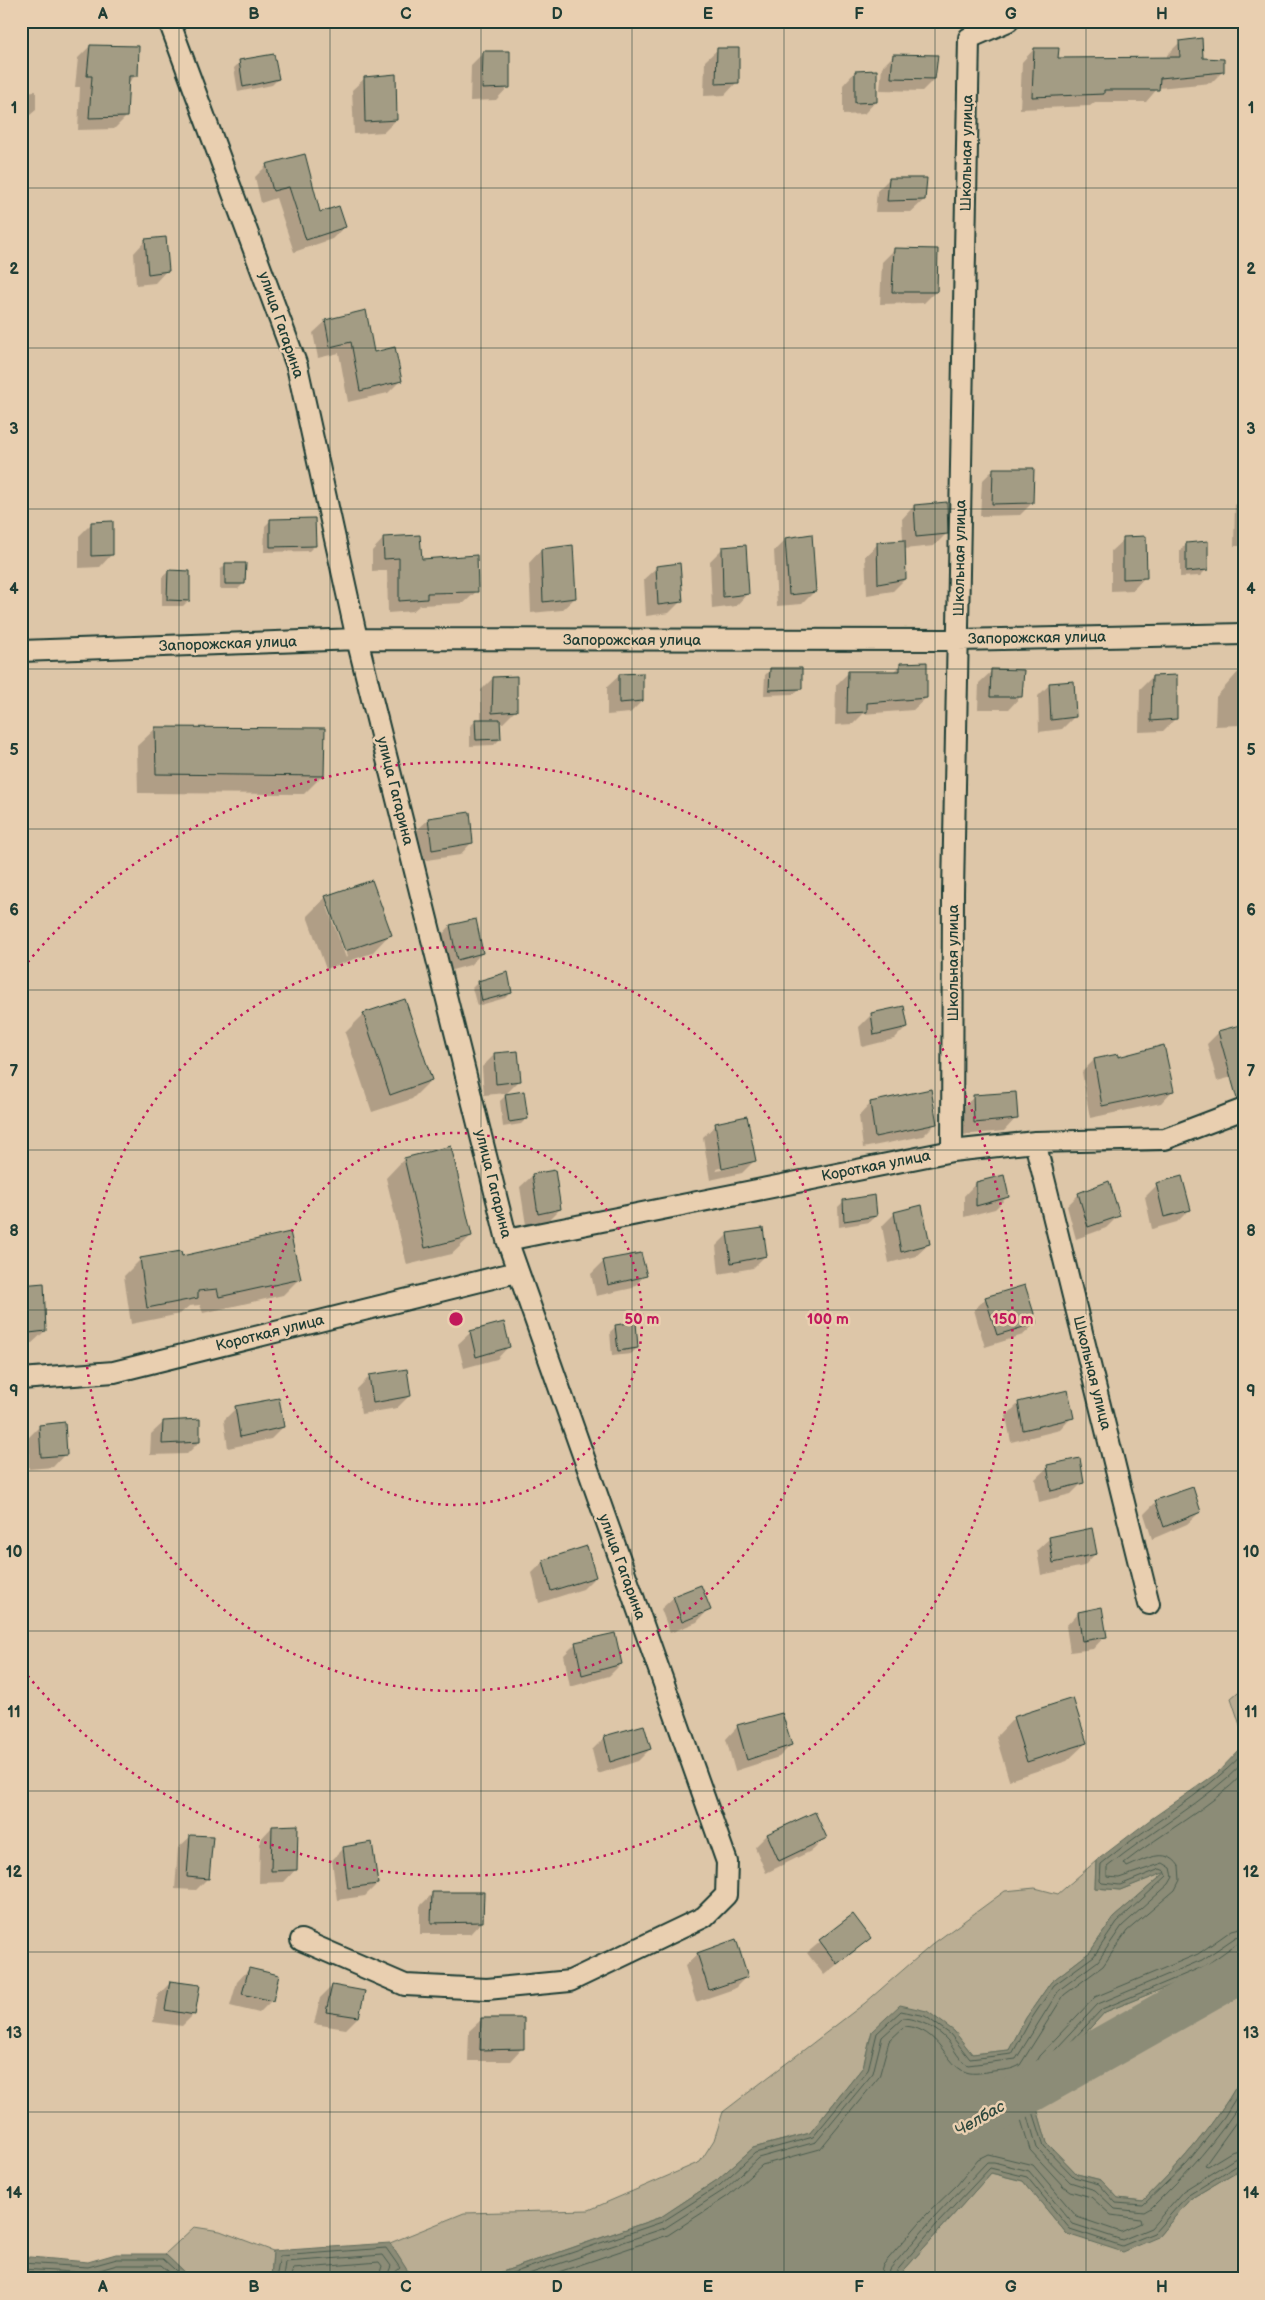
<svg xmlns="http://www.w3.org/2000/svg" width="1265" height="2300" viewBox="0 0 1265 2300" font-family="'Balsamiq Sans',sans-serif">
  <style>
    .green { fill: #baad93; stroke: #6c7564 }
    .water { fill: #8c8c77; stroke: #606c5c }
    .shadow { fill: #0003; fill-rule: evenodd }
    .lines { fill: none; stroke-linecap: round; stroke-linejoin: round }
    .shore { stroke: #4b5d4f; stroke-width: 1 }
    .river { stroke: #8c8c77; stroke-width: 45 }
    .building { fill: #a39c84; stroke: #1f3d34 }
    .minor-casing { stroke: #1f3d34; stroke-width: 24 }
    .minor { stroke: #e9cfb0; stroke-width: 20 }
    .grid { fill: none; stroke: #1f3d34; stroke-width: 1; stroke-opacity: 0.55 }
    .ring { fill: none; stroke: #c2185b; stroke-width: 2.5; stroke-dasharray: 2.5 5 }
    .labels { text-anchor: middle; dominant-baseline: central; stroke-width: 5; stroke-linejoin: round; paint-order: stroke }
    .street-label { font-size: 15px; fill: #1f3d34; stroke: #e9cfb0 }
    .water-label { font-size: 16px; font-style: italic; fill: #2f493e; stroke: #e9cfb0 }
    .centre { fill: #c2185b; stroke: #e9cfb0; stroke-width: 2.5 }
    .ring-label { font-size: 15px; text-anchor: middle; font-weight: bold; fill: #c2185b; stroke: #e9cfb0; stroke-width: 5; stroke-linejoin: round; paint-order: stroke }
    .neatline { fill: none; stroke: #1f3d34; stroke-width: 2 }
    .grid-label { font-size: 16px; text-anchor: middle; font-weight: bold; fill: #1f3d34 }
  </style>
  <rect width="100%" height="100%" fill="#ddc6a8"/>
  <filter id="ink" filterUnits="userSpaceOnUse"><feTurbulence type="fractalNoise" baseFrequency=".02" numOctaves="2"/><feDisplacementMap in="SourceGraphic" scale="10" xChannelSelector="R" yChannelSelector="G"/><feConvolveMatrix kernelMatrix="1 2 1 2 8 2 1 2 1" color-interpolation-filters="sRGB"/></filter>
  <g filter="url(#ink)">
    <path class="green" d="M1244,1687V1737L1231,1698Z
      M1096,1861L1095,1888L1120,1890L1167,1871L1113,1918L1090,1952L1051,1982L1026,2018L1009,2050L972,2054L954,2031H872L863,2067L810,2133L753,2148L717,2180L661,2217L482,2279H390L408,2273L390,2243L464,2213L589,2210L700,2162L714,2140L723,2112L865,2003L934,1943L1005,1891L1035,1888L1058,1894Z
      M1244,1945V2079L1239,2082C1213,2127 1180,2164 1143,2201L1118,2198L1101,2180L1077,2174L1047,2143L1035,2102L1053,2068L1105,2012L1208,1970Z
      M1244,2167V2279H896L991,2173L1023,2181L1067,2234L1158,2237L1190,2199Z
      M194,2227L220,2231L273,2251L271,2279H191L165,2254Z"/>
    <path class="water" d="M1244,1745V1945L1208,1970L1105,2012L1053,2068L1035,2102L1047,2143L1077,2174L1101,2180L1118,2198L1143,2201C1180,2164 1213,2127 1239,2082L1244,2079V2167L1190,2199L1158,2237L1123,2252L1067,2234L1023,2181L991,2173L896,2279H482L661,2217L717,2180L753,2148L810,2133L863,2067L872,2031L900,2005L927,2011L954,2031L972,2054L1009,2050L1026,2018L1051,1982L1090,1952L1113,1918L1166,1872L1120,1890L1095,1888L1096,1861L1151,1819L1217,1773Z
      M390,2243L409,2273L390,2279H271L273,2251Z
      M116,2254H165L191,2279H21V2258L30,2257L88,2262Z"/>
    <path class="shadow" d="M1180,42L1202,59L1223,71L1211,83L1158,88L1146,102H1095L1090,106L1020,109L1022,62L1034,49L1057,60L1167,59V55Z
      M90,46L136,75L127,84L126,117L114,129L78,130L80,87H75L78,58Z
      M718,49L737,82L725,95L704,96L705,61Z
      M483,53L508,87L496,100L470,101L471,65Z
      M894,55L934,79L922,91L880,90L882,67Z
      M240,62L278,79L272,85L238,92L234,68Z
      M855,72L876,101L864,114L843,115V85Z
      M365,78L396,120L384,132L354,134L352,90Z
      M36,91V110L30,115L21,116V92Z
      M267,165L319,214L345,226L332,239L294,252L276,198L261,203L255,177Z
      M889,179L924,200L911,212H875L877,191Z
      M146,240L167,270L155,283L136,285L134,253Z
      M895,249L936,291L924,303L880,304L882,262Z
      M326,321L373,354L401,380L388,393L348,402L339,353L318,358L313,333Z
      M994,469L1032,503L1020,515L980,516L982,481Z
      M1244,496V546H1234L1235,505Z
      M914,506L947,533L934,546L904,549L905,579L893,591L867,595L865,556L878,544L903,541L902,519Z
      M271,520L315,545L309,551L264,552L265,526Z
      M91,524L112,554L100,567L79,568V536Z
      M384,538L420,560L477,591L464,603L420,605L413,611L388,613L387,570L372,571V551Z
      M786,539L815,591L802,604L777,606L774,551Z
      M1124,539L1145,577L1133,590L1111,591V551Z
      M1186,544L1206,570L1200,576L1180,577V550Z
      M722,549L748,593L736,606L712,609L710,561Z
      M541,550L575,598L562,610L531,613L529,563Z
      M226,564L244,583L238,589H220V570Z
      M657,567L681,601L669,613L646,616L644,579Z
      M168,572L189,600L183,606H162V577Z
      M900,665L926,698L913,710L863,714L853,724L835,725L836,685L848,673L893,672Z
      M771,669L800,688L794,694L764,695L765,675Z
      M1241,669H1244V722L1241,725L1215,726L1216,697Z
      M992,671L1021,696L1009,709H978L979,683Z
      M620,675L642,701L630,713L607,715V687Z
      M1152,677L1175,719L1163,731L1139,732L1140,689Z
      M493,678L515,711L503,723H499L500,739L494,745L470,746V726L476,721L481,720V690Z
      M1050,684L1075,716L1062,729L1039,732L1038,696Z
      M156,728L323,775L304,794L138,793L137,746Z
      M429,819L472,842L460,855L420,861L416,831Z
      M326,897L390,934L372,953L326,969L307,916ZM327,906H330L348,957L346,958Z
      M475,920L482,953L470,965L445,972L438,939L450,926Z
      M478,982L511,992L505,998L477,1006L472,988Z
      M364,1014L431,1080L412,1099L372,1112L345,1033Z
      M872,1014L906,1027L894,1039L862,1047L859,1027Z
      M1219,1032L1244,1074L1217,1081L1207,1044Z
      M494,1055L520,1080L507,1093L484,1095L482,1067Z
      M1117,1055L1118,1058L1173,1090L1161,1103L1090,1118L1082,1072L1094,1060Z
      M506,1095L527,1118L521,1124L503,1127L500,1101Z
      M974,1097L1016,1118L1004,1131L962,1135L961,1109Z
      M871,1103L936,1123L923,1136L863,1148L859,1116Z
      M716,1125L754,1161L742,1173L710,1180L703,1137ZM742,1163V1165L717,1171L716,1169Z
      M404,1159L471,1236L452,1254L407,1265L386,1178Z
      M533,1175L560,1209L548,1221L526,1225L520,1187Z
      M976,1183L1007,1197L995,1209L964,1217V1196Z
      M1157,1185L1189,1210L1177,1222L1152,1229L1145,1197Z
      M1079,1194L1118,1216L1106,1228L1076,1239L1067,1206Z
      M844,1201L876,1216L870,1222L839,1227L838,1207Z
      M895,1213L929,1244L916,1256L889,1263L882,1226Z
      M728,1234L765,1256L753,1268L719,1274L716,1246Z
      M181,1258L299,1279L283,1295L203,1313L200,1305L189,1306L180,1314L131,1324L124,1276L141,1259Z
      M604,1261L645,1275L633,1288L596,1296L591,1274Z
      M21,1286L45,1331L32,1343L21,1344Z
      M986,1298L1036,1323L1023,1335L985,1347L974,1310Z
      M616,1326L637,1348L631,1354L612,1356L610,1332Z
      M471,1332L509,1346L497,1359L464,1368L458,1344Z
      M370,1376L410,1395L397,1408L361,1414L357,1389Z
      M1019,1403L1072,1417L1060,1430L1011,1442L1006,1416Z
      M236,1408L283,1427L271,1439L228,1448L224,1420Z
      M164,1422L199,1442L187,1454L150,1455L151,1434Z
      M40,1426L65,1454L53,1467L29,1469L28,1438Z
      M1048,1467L1083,1482L1071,1494L1039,1502L1035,1479Z
      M1156,1502L1200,1512L1187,1524L1152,1539L1144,1514Z
      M1050,1538L1096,1553L1084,1566L1041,1575L1037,1550Z
      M544,1561L595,1577L583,1589L539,1603L532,1573Z
      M674,1597L709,1609L697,1622L670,1633L661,1609Z
      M1078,1613L1105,1636L1093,1649L1070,1652L1066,1626Z
      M576,1643L621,1664L609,1676L570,1687L564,1655Z
      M1014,1718L1086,1743L1067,1761L1009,1780L996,1737Z
      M738,1726L791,1745L779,1757L735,1771L726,1739Z
      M605,1737L650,1749L638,1761L598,1774L592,1750Z
      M814,1814L826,1837L813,1850L766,1873L755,1847L767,1835Z
      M272,1827L296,1869L284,1882L259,1883L260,1840Z
      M191,1836L208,1878L196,1890L175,1889L178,1848Z
      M344,1848L377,1884L365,1896L337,1900L332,1860Z
      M433,1893L482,1921L470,1934H420V1906Z
      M852,1915L870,1938L824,1975L807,1953Z
      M698,1954L746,1977L734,1989L696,2002L685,1966Z
      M249,1969L272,2000L259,2013L230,2006L237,1982Z
      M171,1982L194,2014L182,2026L153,2022L158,1995Z
      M332,1986L358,2017L346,2029L314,2024L320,1998Z
      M482,2019L522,2048L510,2061H468L469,2031Z"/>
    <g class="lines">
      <path class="shore" d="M1244,1935L1236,1937L1202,1960L1098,2004L1044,2062L1024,2102L1037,2148L1070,2182L1095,2190L1115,2209L1144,2212L1151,2208C1186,2174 1219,2139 1244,2097
        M1244,1941L1239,1942L1205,1966L1102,2009L1049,2065L1030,2102L1044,2146L1074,2177L1099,2184L1116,2203L1143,2205L1187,2163L1224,2117L1244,2085
        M1244,2111L1205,2165L1208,2166L1231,2152L1244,2149
        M21,2263L88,2267L117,2259H163L185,2279
        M21,2269L89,2273L117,2265H161L177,2279
        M97,2279C116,2273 149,2264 166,2279
        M276,2279L280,2256L386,2248L400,2268L393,2274L392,2279
        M283,2279L285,2262L383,2255L391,2266L386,2279
        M290,2279L293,2269L379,2262L382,2266L378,2279
        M495,2279L662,2222L720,2185L755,2153L813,2137L868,2070L877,2033L901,2011L925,2016L950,2034L970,2059L1012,2054L1030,2021L1054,1985L1094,1956L1117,1922L1167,1876L1165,1871L1160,1869L1120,1885L1102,1883L1100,1881L1101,1864C1148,1825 1202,1796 1244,1753
        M514,2279L665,2228L724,2190L758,2158L816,2142L873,2073L882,2037L903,2018C919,2019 937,2028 948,2041C954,2049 959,2060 968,2065L1016,2059L1059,1990L1098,1961L1122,1926L1169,1884L1173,1877L1171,1868L1163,1863L1119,1878L1107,1877V1867C1151,1831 1205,1802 1244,1762
        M538,2279L668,2235L728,2196L762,2165L820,2149L879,2077L889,2041L905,2026C941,2029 945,2065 966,2072C974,2075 985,2072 993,2071C1003,2070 1012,2070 1020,2065L1064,1995L1103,1966L1127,1931L1175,1890L1180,1880L1179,1866C1166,1846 1144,1860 1127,1867L1124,1863C1163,1832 1210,1808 1244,1773
        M879,2279L883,2265L926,2215L957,2185L978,2159L988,2154L1033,2165L1077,2217L1121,2232L1141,2223L1140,2219L1111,2215L1091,2197L1070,2191L1063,2186L1030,2150L1017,2106L1018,2095L1039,2056L1095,1997L1198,1954L1232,1930L1244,1927
        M887,2279L889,2270L932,2220L987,2162H994L1029,2171L1073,2224L1122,2240L1151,2228L1183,2191L1234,2159L1244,2157
        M893,2279L894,2274L937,2224L990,2168L1027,2177L1070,2229L1122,2246L1154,2233L1187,2196L1237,2165L1244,2163"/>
      <path class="river" d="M993,2111L1244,1969"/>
    </g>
    <path class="building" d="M1202,38L1203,58L1224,59V72L1160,78L1159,90H1104V94L1032,97L1034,48H1059L1058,58L1180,57L1179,41Z
      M90,45L139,46L138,76H129L127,117L89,118L92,76H87Z
      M717,48H739V83L716,84Z
      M483,51H510V88L482,89Z
      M274,54L279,79L243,87L239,60Z
      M893,54L938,55L935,79L891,78Z
      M877,70V102L855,103V71Z
      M396,74L397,120L365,122L364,77Z
      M305,154L320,212L339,206L346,227L306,240L289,187L273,191L266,164Z
      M889,178H927L925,200L887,201Z
      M166,237L169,271L148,274L145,239Z
      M894,248L938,249L937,292H892Z
      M366,310L374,352L395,347L402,381L360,391L351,342L330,347L325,320Z
      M993,468H1034L1033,503L992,504Z
      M947,502L948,534L916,537L914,505Z
      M315,518L316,546L270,547V519Z
      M113,521V555L91,556V522Z
      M812,534L816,592L789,595L785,538Z
      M420,535L422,559L477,555L478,592L427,593V599L399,601V558L384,559L383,537Z
      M1146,536L1147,578L1123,579V537Z
      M905,540L906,579L878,584L877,542Z
      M1208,541V570L1186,572V543Z
      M573,545L576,598L543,602L541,549Z
      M746,545L749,594L723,597L722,547Z
      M225,563H246L245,584H225Z
      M680,563L683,602L658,605L656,566Z
      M168,570L190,571V601L167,600Z
      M927,662V698L867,703V712L847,713L848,671H900V663Z
      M770,668H802V689L769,690Z
      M991,669L1024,670L1022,697H990Z
      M643,673V701L619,703V674Z
      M1177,675V719L1151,721L1152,676Z
      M517,676V711L492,713L493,677Z
      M1074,681L1076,717L1051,720L1049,683Z
      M475,719H500L501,739L476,740Z
      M155,727L325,728L324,776L156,774Z
      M470,812L473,843L432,850L428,818Z
      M372,880L392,935L345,951L325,896Z
      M476,919L483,953L457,960L450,925Z
      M508,972L512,993L482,1001L478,981Z
      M405,999L432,1080L390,1095L363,1013Z
      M904,1006L908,1027L874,1035L871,1013Z
      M1244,1024V1097L1237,1099L1218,1031Z
      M1164,1045L1174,1091L1102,1106L1094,1059L1118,1054V1057Z
      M518,1051L521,1081L496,1084L494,1053Z
      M931,1089L937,1124L875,1137L870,1102Z
      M524,1091L528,1119L509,1122L505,1094Z
      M1016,1092L1018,1119L974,1123L973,1095Z
      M747,1116L756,1161L722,1169L715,1123Z
      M451,1146L472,1236L425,1248L404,1158Z
      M555,1170L561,1209L538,1214L532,1174Z
      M1004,1175L1009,1197L976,1206V1182Z
      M1182,1176L1191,1210L1164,1217L1156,1183Z
      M1109,1181L1120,1216L1088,1227L1078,1193Z
      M875,1195L877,1216L844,1221L843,1200Z
      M922,1205L930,1244L901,1252L894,1212Z
      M763,1228L767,1256L731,1263L727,1233Z
      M290,1232L301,1279L219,1297L217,1289L198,1291V1298L147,1308L140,1258L181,1251L182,1256Z
      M641,1253L647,1276L608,1285L603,1260Z
      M44,1283L46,1331L21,1334V1285Z
      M1025,1285L1037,1323L997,1335L985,1297Z
      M504,1322L510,1347L476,1357L470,1331Z
      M636,1322L638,1348L618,1351L615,1325Z
      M407,1369L411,1396L373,1403L369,1375Z
      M1068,1390L1074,1418L1023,1430L1018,1402Z
      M279,1398L284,1427L240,1437L235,1406Z
      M200,1419V1442L162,1444L163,1421Z
      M65,1422L67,1455L41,1457L39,1425Z
      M1080,1458L1084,1483L1051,1491L1047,1465Z
      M1193,1487L1201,1512L1164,1527L1155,1500Z
      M1092,1528L1097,1554L1053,1563L1049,1537Z
      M587,1546L596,1577L551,1591L543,1560Z
      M701,1585L711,1610L682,1622L673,1596Z
      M1102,1607L1107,1637L1082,1641L1078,1612Z
      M615,1633L622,1664L582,1675L575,1642Z
      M1073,1698L1087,1743L1027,1762L1013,1717Z
      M782,1713L792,1745L747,1760L737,1725Z
      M644,1725L651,1749L610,1762L604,1736Z
      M815,1812L827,1838L779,1861L767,1834Z
      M298,1825L297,1870L271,1871L272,1826Z
      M190,1835L213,1836L209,1879L187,1877Z
      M372,1842L378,1884L348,1888L343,1847Z
      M432,1892H484L483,1922L431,1923Z
      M853,1914L871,1938L837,1964L819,1940Z
      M736,1939L748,1977L709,1990L697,1953Z
      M249,1968L279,1975L273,2001L242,1994Z
      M170,1981L200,1985L195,2015L165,2010Z
      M332,1985L365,1991L359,2017L326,2012Z
      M481,2018H524V2049L480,2050Z"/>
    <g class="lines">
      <defs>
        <path id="minor" d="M169,21L297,366L357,639L507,1240L727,1862L726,1895L704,1917L570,1981L487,1989L405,1985L301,1940
          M21,651L357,639L958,640L1244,634
          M1035,1142L1149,1604
          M952,1151L953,893L969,38L1008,21
          M507,1240L952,1151L1035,1142L1165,1139L1244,1109
          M21,1379L114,1372L517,1272"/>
      </defs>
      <use href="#minor" class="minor-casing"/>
      <use href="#minor" class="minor"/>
    </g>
  </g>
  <path class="grid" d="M179,21V2279M330,21V2279M481,21V2279M632,21V2279M784,21V2279M935,21V2279M1086,21V2279M21,188H1244M21,348H1244M21,509H1244M21,669H1244M21,829H1244M21,990H1244M21,1150H1244M21,1310H1244M21,1471H1244M21,1631H1244M21,1791H1244M21,1952H1244M21,2112H1244"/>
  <g class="ring">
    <circle cx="456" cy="1319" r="186"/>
    <circle cx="456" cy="1319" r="372"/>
    <path d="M23 968A557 557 0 1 1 23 1670"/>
  </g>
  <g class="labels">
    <g class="street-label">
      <text transform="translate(967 153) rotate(-89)">Школьная улица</text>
      <text transform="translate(281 325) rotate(71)">улица Гагарина</text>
      <text transform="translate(960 558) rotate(-89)">Школьная улица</text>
      <text transform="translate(1037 638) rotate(-1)">Запорожская улица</text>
      <text x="632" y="640">Запорожская улица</text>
      <text transform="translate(228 644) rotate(-2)">Запорожская улица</text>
      <text transform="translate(395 791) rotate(76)">улица Гагарина</text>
      <text transform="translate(953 963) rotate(-90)">Школьная улица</text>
      <text transform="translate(876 1166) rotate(-11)">Короткая улица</text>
      <text transform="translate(493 1184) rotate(76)">улица Гагарина</text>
      <text transform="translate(270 1333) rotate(-14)">Короткая улица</text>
      <text transform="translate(1092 1373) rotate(76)">Школьная улица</text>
      <text transform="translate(622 1567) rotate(70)">улица Гагарина</text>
    </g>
    <g class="water-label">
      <text transform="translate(980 2119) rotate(-30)">Челбас</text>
    </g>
  </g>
  <circle cx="456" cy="1319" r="8" class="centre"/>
  <g class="ring-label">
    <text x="642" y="1324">50 m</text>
    <text x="828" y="1324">100 m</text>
    <text x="1013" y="1324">150 m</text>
  </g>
  <rect width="1265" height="2300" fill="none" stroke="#e9cfb0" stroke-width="55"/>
  <rect x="28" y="28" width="1210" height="2244" class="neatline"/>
  <g class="grid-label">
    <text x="103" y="19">A</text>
    <text x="254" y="19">B</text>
    <text x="406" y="19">C</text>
    <text x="557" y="19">D</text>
    <text x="708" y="19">E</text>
    <text x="859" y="19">F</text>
    <text x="1011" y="19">G</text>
    <text x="1162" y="19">H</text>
    <text x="14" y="113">1</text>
    <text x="1251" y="113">1</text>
    <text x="14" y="274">2</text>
    <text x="1251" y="274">2</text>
    <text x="14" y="434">3</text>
    <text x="1251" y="434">3</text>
    <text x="14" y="594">4</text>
    <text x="1251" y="594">4</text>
    <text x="14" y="755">5</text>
    <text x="1251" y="755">5</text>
    <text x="14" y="915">6</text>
    <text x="1251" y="915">6</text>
    <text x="14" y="1076">7</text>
    <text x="1251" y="1076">7</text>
    <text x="14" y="1236">8</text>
    <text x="1251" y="1236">8</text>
    <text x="14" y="1396">9</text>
    <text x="1251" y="1396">9</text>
    <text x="14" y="1557">10</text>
    <text x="1251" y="1557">10</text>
    <text x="14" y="1717">11</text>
    <text x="1251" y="1717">11</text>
    <text x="14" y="1877">12</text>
    <text x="1251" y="1877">12</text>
    <text x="14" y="2038">13</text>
    <text x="1251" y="2038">13</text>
    <text x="14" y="2198">14</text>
    <text x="1251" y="2198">14</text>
    <text x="103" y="2292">A</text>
    <text x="254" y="2292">B</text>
    <text x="406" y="2292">C</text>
    <text x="557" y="2292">D</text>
    <text x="708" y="2292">E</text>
    <text x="859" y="2292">F</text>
    <text x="1011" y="2292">G</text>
    <text x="1162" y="2292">H</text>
  </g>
</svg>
